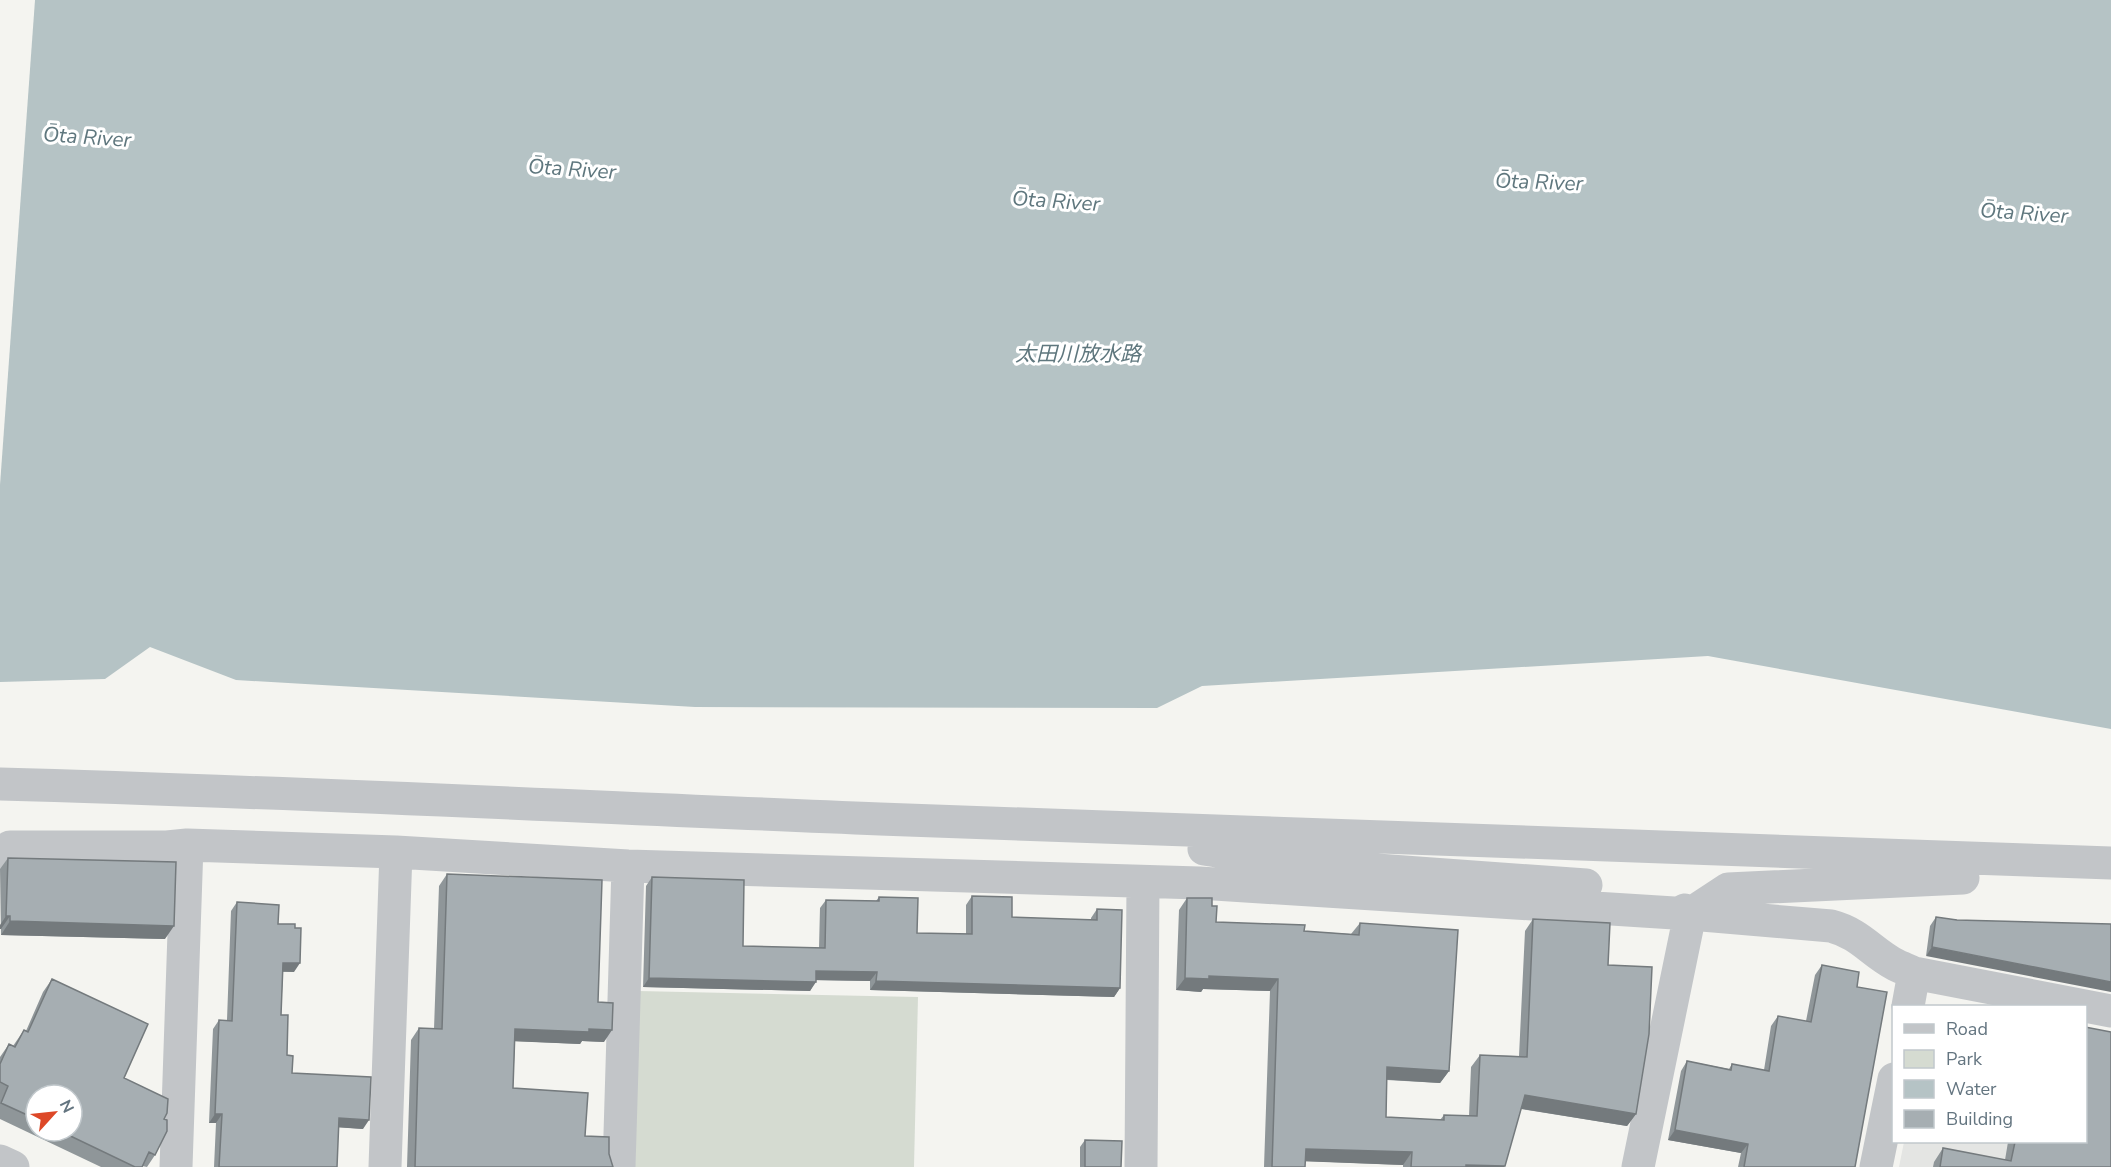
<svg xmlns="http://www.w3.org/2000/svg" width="2111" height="1167" viewBox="0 0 2111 1167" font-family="'Nunito Sans','Noto Sans JP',sans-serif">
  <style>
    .built { fill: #e4e5e3 }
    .green { fill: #d5dbd1 }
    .water { fill: #b5c3c5 }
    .pier { fill: #f4f4f0 }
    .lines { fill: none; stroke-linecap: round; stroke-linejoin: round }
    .minor { stroke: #c2c5c8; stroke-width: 33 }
    .wall { fill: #8f9699; fill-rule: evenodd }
    .shaded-wall { fill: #747a7d }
    .building { fill: #a6aeb2; stroke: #747a7d; stroke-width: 1.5 }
    .labels { text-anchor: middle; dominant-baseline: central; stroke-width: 6; stroke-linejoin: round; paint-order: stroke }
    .water-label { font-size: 21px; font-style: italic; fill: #5f777e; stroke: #fff }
  </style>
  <rect width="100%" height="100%" fill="#f4f4f0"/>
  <path class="built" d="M1904,1142H2086L2111,1167H1899Z"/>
  <path class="green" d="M638,991L918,997L914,1167H635Z"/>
  <path class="water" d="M0,0H2111V729L1708,656L1202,686L1157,708L695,707L236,680L150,647L105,679L0,682Z"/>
  <path class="pier" d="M0,0H35L0,485Z"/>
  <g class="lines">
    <path class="minor" d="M0,784C294,792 587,807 880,819C1291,836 1701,849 2111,863
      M1204,849L1308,865L1586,885
      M0,853L10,847H167L187,845
      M1685,910L1690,914L1728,889L1963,878
      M1908,1006L1914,973
      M0,1161L13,1167
      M176,1167L187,845L396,852L628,866L1199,883L1690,914L1831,926C1861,934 1871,952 1896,965C1902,968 1908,970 1914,973L2111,1011
      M385,1167L396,852
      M619,1167L628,866
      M1141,1167L1143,882
      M1638,1167L1690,914
      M1876,1167L1894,1079"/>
  </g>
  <path class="wall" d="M8,858L165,939L1,935L0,869Z
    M447,874L598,1002L604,1042L582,1041L580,1044L515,1041L513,1088L585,1136L609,1154L613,1167H407L411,1040L419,1028L434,1029L439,886Z
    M652,877L743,946L819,948L820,908L826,900L876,901L879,897L917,933L966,934V905L972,896L1012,917L1091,920V918L1097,909L1120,988L1114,997L870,990V981L816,980L810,991L643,987L646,886Z
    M1187,898L1212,906L1216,922L1304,931L1351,934L1360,923L1449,1071L1440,1083L1387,1080L1386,1117L1440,1120L1444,1115L1469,1116L1471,1067L1480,1055L1519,1056L1525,931L1533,919L1608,965L1636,1114L1627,1126L1521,1109L1504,1167H1403V1165L1305,1161V1167H1264L1270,991L1203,989L1201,992L1176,990L1179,910Z
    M237,902L278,924L294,972H283L281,1015L287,1055L292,1073L363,1129L338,1127L337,1167H214L216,1123H209L213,1029L219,1020H227L231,911Z
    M1936,917L1957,920L1926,956L1930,926Z
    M1822,965L1857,987L1855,1167H1738L1741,1153L1668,1140L1681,1071L1687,1061L1729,1069L1732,1064L1764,1070L1771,1026L1778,1016L1806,1021L1815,975Z
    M52,979L124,1078L164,1119L155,1155L147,1167L142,1166V1167H101L0,1119V1057L9,1044L13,1046L24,1030L26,1031L43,992ZM36,1095L72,1131H36Z
    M1085,1140L1121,1167H1080V1147Z
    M2008,1142H2085L2111,1167H1933L1934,1162L1943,1148L2005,1160Z"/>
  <path class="shaded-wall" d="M6,916H10L1,929H0V925Z
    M10,921L174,926L165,939L1,935Z
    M1932,947L2111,982V992L1926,956Z
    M283,963H300L294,972L277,971Z
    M816,971L877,972L870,981L810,980Z
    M1209,976L1278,979L1270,991L1203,989L1201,992L1176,990L1185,978Z
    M649,978L816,982L810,991L643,987Z
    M876,981L1120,988L1114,997L870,990Z
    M515,1029H589L612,1030L604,1042L582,1041L580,1044L507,1041Z
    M1387,1067L1449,1071L1440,1083L1378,1079Z
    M1525,1095L1636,1114L1627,1126L1516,1108Z
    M215,1114H222L216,1123H209Z
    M339,1118L369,1120L363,1129L333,1127Z
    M1675,1130L1748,1144L1741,1153L1668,1140Z
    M1306,1149L1412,1152L1403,1165L1297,1161Z
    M1466,1165L1505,1166L1504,1167H1465Z"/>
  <path class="building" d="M8,858L176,862L174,926L10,921V916H6Z
    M447,874L602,880L598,1002L613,1003L612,1030L589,1029V1032L515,1029L513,1088L588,1093L585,1136L609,1137V1154L613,1167H415L419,1028L442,1029Z
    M652,877L744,880L743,946L825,948L826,900L879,901V897L918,898L917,933L972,934V896L1012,897V917L1097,920V909L1122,910L1120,988L876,981L877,972L816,971V982L649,978Z
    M1187,898H1212V906H1217L1216,922L1305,925L1304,931L1359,935L1360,923L1458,930L1449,1071L1387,1067L1386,1117L1444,1120V1115L1477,1116L1480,1055L1527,1057L1533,919L1610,923L1608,965L1652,967L1649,1034L1636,1114L1525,1095L1505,1166L1466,1165V1167H1411L1412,1152L1306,1149L1305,1167H1272L1278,979L1209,976V979L1185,978Z
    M237,902L279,905L278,924H295V928H301L300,963H283L281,1015H288L287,1055L293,1056L292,1073L371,1077L369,1120L339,1118L337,1167H219L222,1114H215L219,1020L232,1021Z
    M1936,917L1957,920L2111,924V982L1932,947Z
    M1822,965L1859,972L1857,987L1887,992L1855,1167H1744L1748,1144L1675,1130L1687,1061L1731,1070L1732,1064L1769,1071L1778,1016L1811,1022Z
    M52,979L148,1024L124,1078L168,1099L167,1113L164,1119L167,1120V1131L155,1155L149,1152L142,1167H135L60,1131H72V1095H36V1119L1,1103L8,1086L0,1082V1064L9,1044L15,1047L24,1030L28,1032Z
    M2085,1027L2111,1032V1167H1940L1943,1148L2011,1161L2015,1142H2085Z
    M1085,1140L1122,1141L1121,1167H1085Z"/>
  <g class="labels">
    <g class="water-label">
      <text transform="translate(87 137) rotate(4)">Ōta River</text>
      <text transform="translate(572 169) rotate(4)">Ōta River</text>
      <text transform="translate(1539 182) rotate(2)">Ōta River</text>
      <text transform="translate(1056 201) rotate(4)">Ōta River</text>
      <text transform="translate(2024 213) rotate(4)">Ōta River</text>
      <text x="1078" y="354">太田川放水路</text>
    </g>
  </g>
  <rect x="1892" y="1005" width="195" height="138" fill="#ffffff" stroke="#c1c8cc" stroke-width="1.5"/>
  <rect x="1904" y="1024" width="30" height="9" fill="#c2c5c8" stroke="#c1c8cc" stroke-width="1.5"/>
  <text x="1946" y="1035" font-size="18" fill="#647580">Road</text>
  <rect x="1904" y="1050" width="30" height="18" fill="#d5dbd1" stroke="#c1c8cc" stroke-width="1.5"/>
  <text x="1946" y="1065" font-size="18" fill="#647580">Park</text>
  <rect x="1904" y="1080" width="30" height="18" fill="#b5c3c5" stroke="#c1c8cc" stroke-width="1.5"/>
  <text x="1946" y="1095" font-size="18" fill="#647580">Water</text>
  <rect x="1904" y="1110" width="30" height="18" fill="#a6aeb2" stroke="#c1c8cc" stroke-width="1.5"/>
  <text x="1946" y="1125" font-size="18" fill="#647580">Building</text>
  <g transform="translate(54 1113) rotate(63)"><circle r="28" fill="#ffffff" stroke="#c1c8cc" stroke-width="1.5"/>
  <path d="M0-4.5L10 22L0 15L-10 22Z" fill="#dd4827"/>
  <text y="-9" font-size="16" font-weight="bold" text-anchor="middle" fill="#647580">N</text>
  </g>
</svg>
